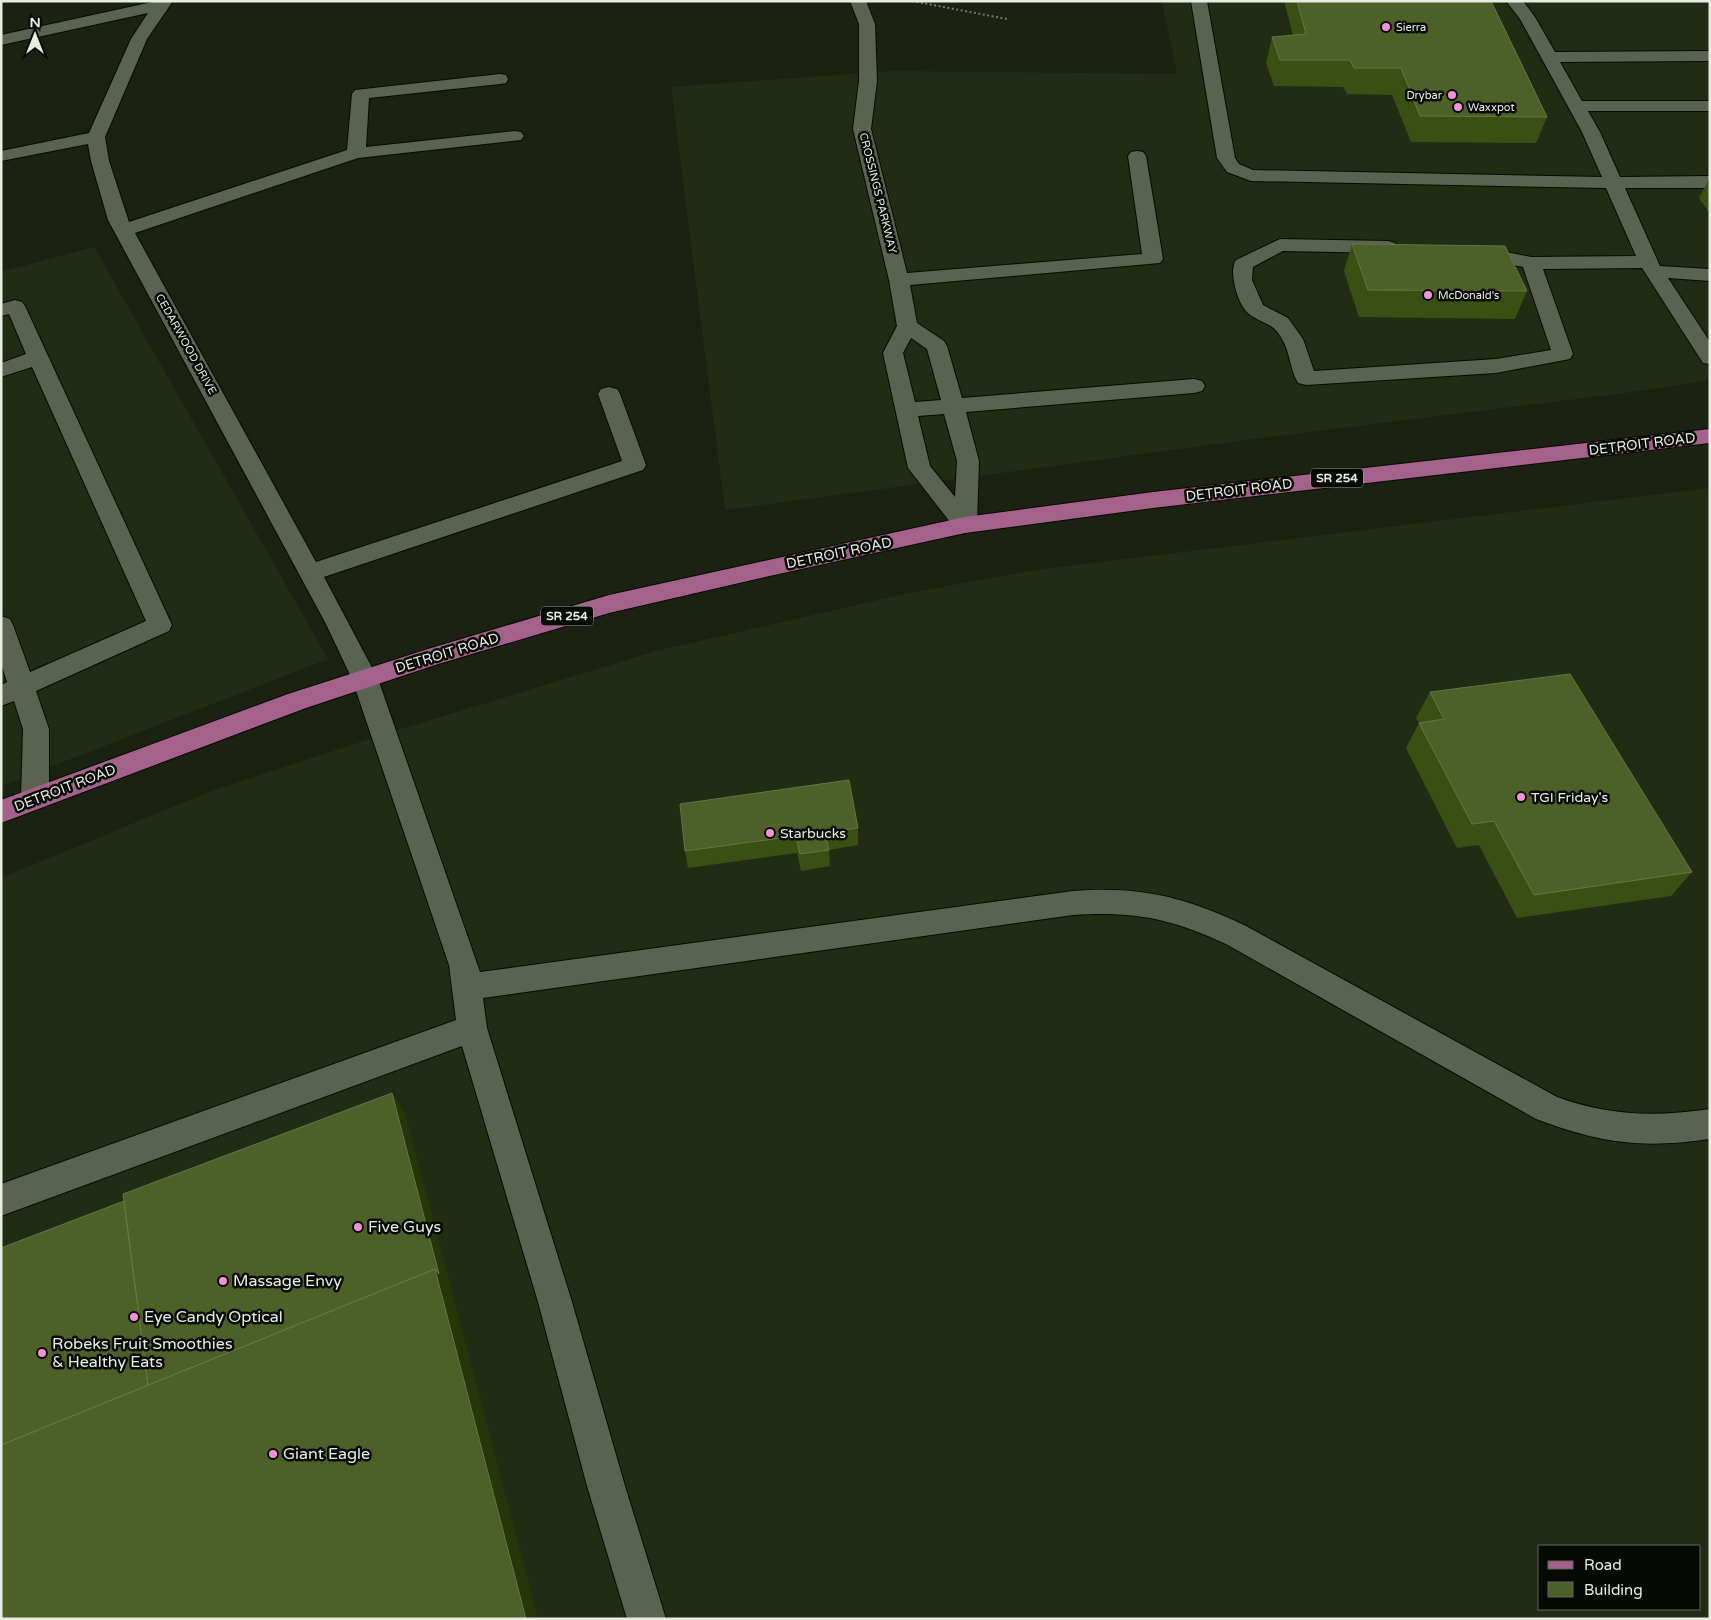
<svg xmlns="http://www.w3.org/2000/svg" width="1711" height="1620" viewBox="0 0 1711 1620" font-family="'Varela Round',sans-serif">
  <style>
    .built { fill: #222c15; fill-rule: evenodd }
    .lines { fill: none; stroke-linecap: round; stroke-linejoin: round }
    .minor-casing { stroke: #060b01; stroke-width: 2 }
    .major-casing { stroke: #060b01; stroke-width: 2 }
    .path { stroke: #757b6d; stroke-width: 2; stroke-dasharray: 2 2.5; stroke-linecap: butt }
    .minor { fill: #5a634f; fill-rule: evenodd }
    .major { fill: #a3618c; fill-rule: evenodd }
    .wall { fill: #3a4f12 }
    .shaded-wall { fill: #263608 }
    .building { fill: #4d6028; stroke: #657645 }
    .poi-dot { fill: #f291d7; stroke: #070a04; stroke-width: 2 }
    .labels { text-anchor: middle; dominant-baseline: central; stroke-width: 5; stroke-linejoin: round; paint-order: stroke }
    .far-poi-label { font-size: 11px; fill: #e8ede2; stroke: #070a04; text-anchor: start }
    .far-street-label { font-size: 11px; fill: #e8ede2; stroke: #070a04 }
    .shield { fill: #070a04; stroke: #a4a99f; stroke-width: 1 }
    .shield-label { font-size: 12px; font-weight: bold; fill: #e8ede2 }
    .street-label { font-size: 14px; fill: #e8ede2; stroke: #070a04 }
    .poi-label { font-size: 14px; fill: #e8ede2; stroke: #070a04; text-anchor: start }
    .near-poi-label { font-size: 16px; fill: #e8ede2; stroke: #070a04; text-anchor: start }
  </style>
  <rect width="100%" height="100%" fill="#1b2211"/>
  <path class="built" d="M1162,1H1710V380L1625,393L1254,439L725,510L671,87L892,71L1177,74Z
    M94,247L328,659L1,786V272Z
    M1710,488V1619H1V878L209,792L388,733L656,651L909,593L1035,570ZM1540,1546H1700V1609H1540Z"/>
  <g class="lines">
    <defs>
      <path id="minor" d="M157,1H173L147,39L105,137L109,161L129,222L347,150L352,94L355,90L500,74L506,75L508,79L506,83L500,84L369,98L366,147L515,131L521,132L524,136L521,140L358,158L135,233L316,562L622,461L598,394L601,389L609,387L617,389L620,394L646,465L643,470L324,577L378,679L480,972L1073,891C1141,886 1185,897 1246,926L1557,1097C1610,1116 1654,1117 1710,1109V1139C1641,1149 1600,1143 1536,1119L1226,944C1170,918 1134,911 1073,915L483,998L487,1028L572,1302L625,1486L666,1619H627L587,1486L538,1302L462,1046L1,1216V1184L456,1020L449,965L352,679L326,624L108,220L91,161L88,144L1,161V151L89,133L131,39L148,13L1,45V35Z
        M850,1H866L875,24L877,81L871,129L907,273L1142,254L1128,156L1131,152L1137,151L1143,152L1146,156L1163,259L1160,263L910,285L917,323L944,341L947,346L962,398L1194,379L1202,381L1205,386L1202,391L1194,393L966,412L979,461L977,525L973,531L965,533L957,531L908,468L883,353L897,326L889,280L853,129L859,81V24ZM911,338L927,349L941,400L915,402L903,353ZM944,414L957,461L955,497L930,466L918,416Z
        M1191,1H1207L1235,158L1239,164L1253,170L1602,177L1582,132L1520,19L1506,1H1523L1535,17L1555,52L1710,51V61L1560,62L1582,101H1710V111H1588L1600,132L1620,177L1710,176V188H1625L1660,266L1710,269V281L1668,278L1710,342V364L1703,363L1642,268L1543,269L1573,354L1570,359L1496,373L1306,385L1298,383C1290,370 1290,352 1282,339C1273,322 1262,324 1249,314C1238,306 1228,271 1236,260L1280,239L1388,241L1395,243L1398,247L1395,251L1388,253L1283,251L1253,267L1252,280L1263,305L1288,318L1303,339L1314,371L1496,359L1551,350L1523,267L1469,256L1466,252L1469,248L1476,246L1531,257L1636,256L1606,188L1251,181L1227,172L1217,158Z
        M15,300L22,302L25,306L172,625L169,631L36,691L49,729V798L45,806L35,809L25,806L21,798L23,729L14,701L1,706V685L7,682L1,663V616L10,619L13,625L30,672L146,621L32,367L1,377V363L26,354L9,314L1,316V304Z"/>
      <path id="major" d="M1710,429V443L1153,508L965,533L774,575L609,613L435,665L306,708L1,823V800L288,694L428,649L609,595L965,517L1153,492Z"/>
    </defs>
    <use href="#minor" class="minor-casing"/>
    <use href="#major" class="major-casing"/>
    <path class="path" d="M912,1L1007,19"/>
    <use href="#minor" class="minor"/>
    <use href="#major" class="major"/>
  </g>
  <path class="wall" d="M1284,1H1491L1547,117L1536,143L1411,142L1392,95L1347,94L1343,87L1274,86L1266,63L1272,37L1293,35Z
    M1709,179H1710V214L1699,198Z
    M1352,244L1527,291L1515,319L1359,317L1344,271Z
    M1430,692L1692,872L1671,896L1517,918L1479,845L1457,848L1406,748L1419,723L1416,718Z
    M858,828V845L829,850L830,866L801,871L797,853L688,868L685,851Z"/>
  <path class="shaded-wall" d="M392,1093L405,1113L538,1619H526L442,1294Z"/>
  <path class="building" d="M1297,1H1491L1547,117L1420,116L1401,68H1354L1350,60H1280L1272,37L1306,34Z
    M1352,244L1505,246L1527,291L1368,290Z
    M1570,674L1692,872L1534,895L1494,821L1472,824L1419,723L1444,719L1430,692Z
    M849,780L858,828L825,833L829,850L800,854L796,836L685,851L680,804Z
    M392,1093L439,1274L435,1269L148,1385L123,1194Z
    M124,1201L148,1385L1,1445V1248Z
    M435,1269L526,1619H1V1445Z"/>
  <g class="poi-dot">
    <circle cx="1386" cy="27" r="5"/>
    <circle cx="1452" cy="95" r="5"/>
    <circle cx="1458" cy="107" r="5"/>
    <circle cx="1428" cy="295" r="5"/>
    <circle cx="1521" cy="797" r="5"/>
    <circle cx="770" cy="833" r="5"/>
    <circle cx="358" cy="1227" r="5"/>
    <circle cx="223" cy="1281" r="5"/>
    <circle cx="134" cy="1317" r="5"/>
    <circle cx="42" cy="1353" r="5"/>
    <circle cx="273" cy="1454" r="5"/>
  </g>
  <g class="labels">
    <g class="far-poi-label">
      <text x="1396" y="27">Sierra</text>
      <text x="1442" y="95" text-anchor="end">Drybar</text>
      <text x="1468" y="107">Waxxpot</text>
      <text x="1438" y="295">McDonald's</text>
    </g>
    <g class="far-street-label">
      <text transform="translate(878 193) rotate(76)">CROSSINGS PARKWAY</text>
      <text transform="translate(186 344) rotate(61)">CEDARWOOD DRIVE</text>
    </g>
    <g class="shield">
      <rect x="1311" y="468.5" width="52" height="19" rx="4"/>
      <rect x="541" y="606.5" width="52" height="19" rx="4"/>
    </g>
    <g class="shield-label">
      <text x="1337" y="478">SR 254</text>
      <text x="567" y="616">SR 254</text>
    </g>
    <g class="street-label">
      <text transform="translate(1642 444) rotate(-7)">DETROIT ROAD</text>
      <text transform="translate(1239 490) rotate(-7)">DETROIT ROAD</text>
      <text transform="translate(839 553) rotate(-12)">DETROIT ROAD</text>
      <text transform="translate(447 653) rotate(-17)">DETROIT ROAD</text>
      <text transform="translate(65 788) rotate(-21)">DETROIT ROAD</text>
    </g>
    <g class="poi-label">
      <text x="1531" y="797">TGI Friday's</text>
      <text x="780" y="833">Starbucks</text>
    </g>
    <g class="near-poi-label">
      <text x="368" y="1227">Five Guys</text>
      <text x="233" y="1281">Massage Envy</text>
      <text x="144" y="1317">Eye Candy Optical</text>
      <text x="52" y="1344">Robeks Fruit Smoothies<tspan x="52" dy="18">&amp; Healthy Eats</tspan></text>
      <text x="283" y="1454">Giant Eagle</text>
    </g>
  </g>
  <rect width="1711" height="1620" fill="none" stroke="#e8ede2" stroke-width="5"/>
  <rect x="1538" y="1545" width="162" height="65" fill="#070a04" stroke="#61655d"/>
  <rect x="1548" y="1561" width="25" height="8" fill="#a3618c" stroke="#61655d"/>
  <text x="1584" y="1570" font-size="15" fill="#e8ede2">Road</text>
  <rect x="1548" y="1582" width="25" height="15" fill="#4d6028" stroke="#61655d"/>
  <text x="1584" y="1595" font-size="15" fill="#e8ede2">Building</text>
  <g transform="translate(35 35)" stroke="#070a04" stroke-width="4" paint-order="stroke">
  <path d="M0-4L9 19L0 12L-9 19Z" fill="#e8ede2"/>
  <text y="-8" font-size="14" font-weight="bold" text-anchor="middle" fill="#e8ede2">N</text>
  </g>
</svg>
